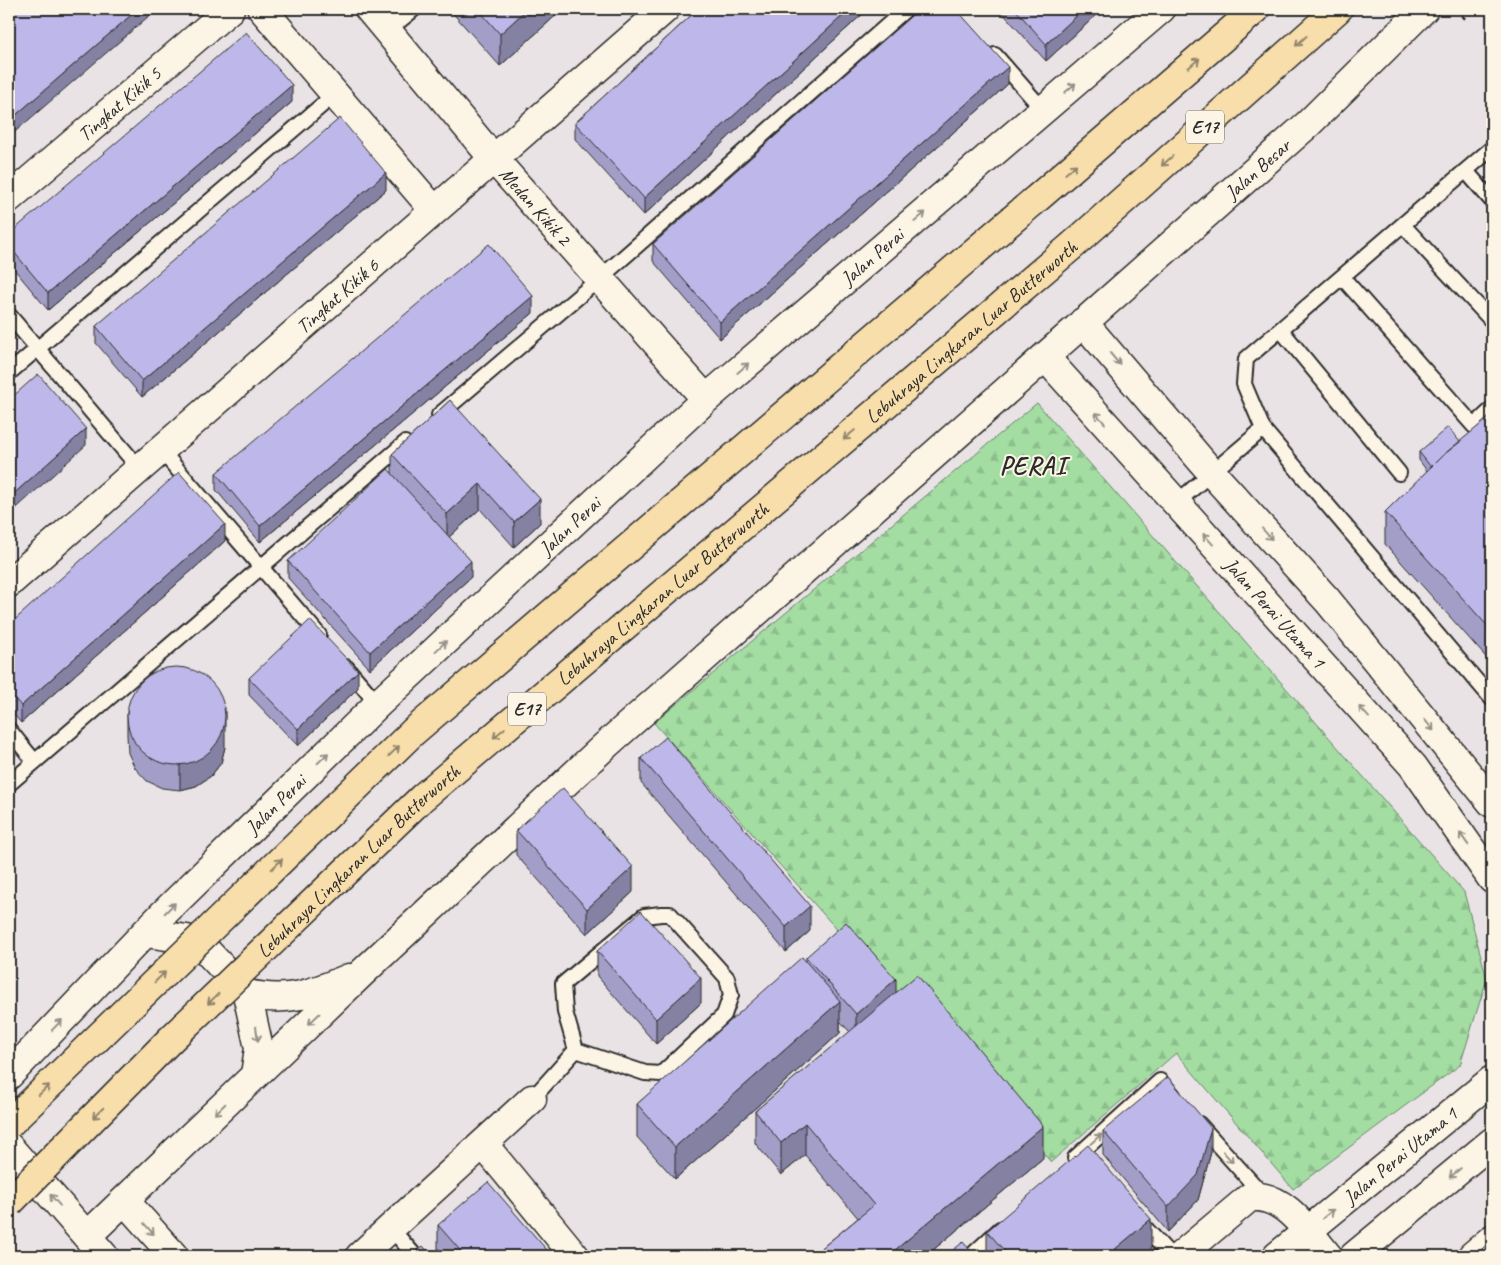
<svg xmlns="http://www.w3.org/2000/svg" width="1501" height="1265" viewBox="0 0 1501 1265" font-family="Caveat,sans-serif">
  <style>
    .forest { fill: url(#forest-firs); stroke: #678466 }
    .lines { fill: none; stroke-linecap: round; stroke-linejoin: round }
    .lane-casing { stroke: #2b2b2b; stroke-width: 18 }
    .street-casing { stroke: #2b2b2b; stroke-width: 31 }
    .secondary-casing { stroke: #2b2b2b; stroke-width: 31 }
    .highway-casing { stroke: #2b2b2b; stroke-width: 31 }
    .path { stroke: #2b2b2b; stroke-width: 3; stroke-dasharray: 5 4; stroke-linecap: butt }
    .lane { stroke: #fcf5e5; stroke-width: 14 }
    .street { stroke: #fcf5e5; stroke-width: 28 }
    .secondary { stroke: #fcf5e5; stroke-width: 28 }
    .highway { stroke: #f8deab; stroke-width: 28 }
    .highway-bridge-casing { stroke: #2b2b2b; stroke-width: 31; stroke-linecap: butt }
    .highway-bridge { stroke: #f8deab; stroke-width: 28 }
    .wall { fill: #a39ec8; stroke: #2b2b2b }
    .shaded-wall { fill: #8481a3; stroke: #2b2b2b }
    .building { fill: #bdb8e9; stroke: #2b2b2b }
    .oneway { stroke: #92846b }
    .oneway2 { stroke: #949088 }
    .labels { text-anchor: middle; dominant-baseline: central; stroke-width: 4; stroke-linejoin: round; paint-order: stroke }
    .shield { fill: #fcf5e5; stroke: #6a6863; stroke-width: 1 }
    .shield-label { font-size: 19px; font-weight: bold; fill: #2b2b2b }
    .street-label { font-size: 20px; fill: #2b2b2b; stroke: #fcf5e5 }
    .district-label { font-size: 25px; font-weight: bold; letter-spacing: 1px; fill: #2b2b2b; stroke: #fcf5e5 }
  </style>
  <defs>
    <pattern id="forest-firs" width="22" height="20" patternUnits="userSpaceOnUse" patternTransform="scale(1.25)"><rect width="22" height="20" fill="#a3dda2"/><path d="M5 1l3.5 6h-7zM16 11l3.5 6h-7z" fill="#8cbe8c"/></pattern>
  </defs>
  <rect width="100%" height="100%" fill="#e9e3e6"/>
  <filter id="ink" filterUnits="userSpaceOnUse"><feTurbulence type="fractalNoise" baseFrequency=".02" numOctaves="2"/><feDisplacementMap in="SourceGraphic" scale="10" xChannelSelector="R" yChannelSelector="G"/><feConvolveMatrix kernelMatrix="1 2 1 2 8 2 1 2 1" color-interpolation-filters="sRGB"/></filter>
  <g filter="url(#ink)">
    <path class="forest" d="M1037,403L1464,892L1487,979L1460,1065L1293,1189L1176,1053L1051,1162L840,933L654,723Z"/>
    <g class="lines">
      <defs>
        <path id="lane" d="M387,31L414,9
          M995,55L1044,111
          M1492,148L1246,359L1244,384L1263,429L1492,699
          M1466,171L1492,201
          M1403,225L1492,321
          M1342,277L1474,426L1492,409
          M9,315L139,468
          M1281,330L1399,473
          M9,373L335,94
          M439,415L599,279L906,9
          M160,449L319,635
          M1176,503L1263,429
          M346,667L378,704
          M9,730L34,761
          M9,784L405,443
          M661,914H670L727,978L731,995L724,1015L661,1074L645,1073L576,1050L565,1012L563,984L644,916Z
          M532,1099L576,1050
          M1199,1124L1263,1195
          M1075,1158L1160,1081L1173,1095
          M1138,1220L1171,1256
          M390,1227L415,1256
          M971,1256L1000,1229"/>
        <g id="street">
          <path d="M262,9L434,210"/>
          <path id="s1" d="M369,9L493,158L706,399"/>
          <path id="s2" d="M9,198L230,9"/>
          <path d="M1083,322L1211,472L1328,601L1492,803"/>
          <path id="s3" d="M1045,357L1413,766L1492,879"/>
          <path id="s4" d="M9,583L665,9"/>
          <path d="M146,933L187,939L203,947L247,994L259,1048L255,1075"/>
          <path d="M247,994C288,1003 311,994 349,978"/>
          <path d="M484,1145L575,1256"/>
          <path d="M9,1147L104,1256"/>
          <path d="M125,1201L174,1256"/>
          <path id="s5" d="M87,1236L362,973L607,744L1308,124L1424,9"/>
          <path d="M360,1256L532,1099"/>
          <path d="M1180,1256L1250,1197C1284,1193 1308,1232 1328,1256"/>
          <path id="s6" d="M1277,1256L1492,1080"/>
          <path d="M1354,1256L1492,1142"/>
          <path d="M1472,1256L1492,1239"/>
        </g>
        <g id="secondary">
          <path id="s7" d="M9,1075L164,913L378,704L706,399L1161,9"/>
        </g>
        <path id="highway" d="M1034,201L1256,9
          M1073,245L1338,9"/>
      </defs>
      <use href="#lane" class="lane-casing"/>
      <use href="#street" class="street-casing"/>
      <use href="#secondary" class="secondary-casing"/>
      <use href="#highway" class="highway-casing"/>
      <path class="path" d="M1455,9L1465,19"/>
      <use href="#lane" class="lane"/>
      <use href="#street" class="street"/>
      <use href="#secondary" class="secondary"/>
      <use href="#highway" class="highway"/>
      <defs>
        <g id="highway-bridge">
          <path d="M9,1124L413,732L1034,201"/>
          <path id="s8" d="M9,1203L171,1039L423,797L1073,245"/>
        </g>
      </defs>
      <use href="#highway-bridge" class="highway-bridge-casing"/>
      <use href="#highway-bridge" class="highway-bridge"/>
    </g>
    <path class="wall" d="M449,9H563L500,66Z
      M698,9H868L644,215L575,139V123Z
      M999,9H1103L1046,61Z
      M1008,84L720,339L653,261V244Z
      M292,102L48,310L9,263V234Z
      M386,190L142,397L96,343V326Z
      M533,313L260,542L216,490V473Z
      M450,400L540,523L514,547L480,509L449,537L471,577L370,669L288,578V561L392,474V454Z
      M1492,415V664L1385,544V512L1427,471L1419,460V452L1460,442Z
      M225,541L21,723L9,709V625Z
      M249,678L358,688L298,746L249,695Z
      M127,711L225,747L221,763L211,776L196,786L180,790L162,788L147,781L135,768L128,753L127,735Z
      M641,758L810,931L786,952L641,783Z
      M516,830L633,892L587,934L516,855Z
      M597,951L701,1003L656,1044L597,976Z
      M806,957L896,993L1043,1158L926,1256H812L858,1218L805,1155L781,1175L755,1143V1111L850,1032L840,1021V1033L675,1179L637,1137V1104L806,962Z
      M1103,1131L1211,1152L1198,1200L1168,1232L1103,1155Z
      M438,1225L552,1256H438Z
      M987,1231L1151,1251L1145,1256H987Z"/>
    <path class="shaded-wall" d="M138,9H157L9,137V121Z
      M527,9H563L500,66V34Z
      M850,9H868L644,215V198Z
      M1084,9H1103L1046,61V44Z
      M1008,67V84L720,339V322Z
      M292,85V102L48,310V293Z
      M386,173V190L142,397V381Z
      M533,296V313L260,542V526Z
      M86,429V445L9,515V498Z
      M480,484V509L447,539V514Z
      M540,499V523L514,547V522Z
      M225,524V541L21,723V706Z
      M471,561V577L370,669V652Z
      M358,671V688L298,746V729Z
      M225,707V747L221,763L211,776L196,786L180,790V765Z
      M15,740V757L9,762V745Z
      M633,867V892L587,934V909Z
      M810,906V931L786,952V927Z
      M701,978V1003L656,1044V1019Z
      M896,979V1004L856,1039V1014Z
      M840,1001V1033L675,1179V1147Z
      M805,1123V1155L781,1175V1143Z
      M1043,1126V1158L926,1256H888Z
      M1211,1128V1152L1198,1200L1168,1232V1207Z
      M1151,1219V1251L1145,1256H1107Z"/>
    <path class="building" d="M9,9H138L9,121Z
      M478,9H527L500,34Z
      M698,9H850L644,198L575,123Z
      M919,9H956L1008,67L720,322L653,244Z
      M1015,9H1084L1046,44Z
      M246,32L292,85L48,293L9,246V234Z
      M340,118L386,173L142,381L96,326Z
      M489,244L533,296L260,526L216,473Z
      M38,374L86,429L9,498V400Z
      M450,400L540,499L514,522L480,484L447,514L392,454Z
      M1492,415V631L1385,512L1442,456Z
      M1448,427L1460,442L1442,456L1431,467L1419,452Z
      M388,469L471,561L370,652L288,561Z
      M179,472L225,524L21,706L9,692V625Z
      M310,620L358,671L298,729L249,678Z
      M127 716a49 49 0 1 1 98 0a49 49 0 1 1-98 0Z
      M9,734L15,740L9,745Z
      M666,737L810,906L786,927L641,758Z
      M563,788L633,867L587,909L516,830Z
      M641,911L701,978L656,1019L597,951Z
      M846,922L896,979L856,1014L806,957Z
      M802,957L840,1001L675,1147L637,1104Z
      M917,975L1043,1126L888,1256H812L874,1205L805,1123L781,1143L755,1111Z
      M1168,1077L1211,1128L1198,1175L1168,1207L1103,1131Z
      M1088,1145L1151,1219L1107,1256H1009L987,1231Z
      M488,1182L552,1256H465L438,1225Z
      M1492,1240V1256H1474Z
      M963,1242L975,1256H946Z
      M423,1246L432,1256H410Z"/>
    <defs><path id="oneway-shaft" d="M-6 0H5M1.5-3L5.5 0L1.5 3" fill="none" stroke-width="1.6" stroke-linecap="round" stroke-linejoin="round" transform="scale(1.25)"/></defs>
    <g class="oneway">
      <use href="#oneway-shaft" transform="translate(1301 41) rotate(138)"/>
      <use href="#oneway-shaft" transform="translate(1194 63) rotate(-41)"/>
      <use href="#oneway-shaft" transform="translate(1167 161) rotate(138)"/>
      <use href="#oneway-shaft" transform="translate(1071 169) rotate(-41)"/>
      <use href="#oneway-shaft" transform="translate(849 435) rotate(140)"/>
      <use href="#oneway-shaft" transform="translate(499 733) rotate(140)"/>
      <use href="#oneway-shaft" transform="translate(394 751) rotate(-44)"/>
      <use href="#oneway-shaft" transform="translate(277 864) rotate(-44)"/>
      <use href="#oneway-shaft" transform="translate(160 977) rotate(-44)"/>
      <use href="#oneway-shaft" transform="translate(213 999) rotate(136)"/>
      <use href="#oneway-shaft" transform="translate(44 1090) rotate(-44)"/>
      <use href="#oneway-shaft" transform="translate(98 1113) rotate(135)"/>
    </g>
    <g class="oneway2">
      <use href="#oneway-shaft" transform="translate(1070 88) rotate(-41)"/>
      <use href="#oneway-shaft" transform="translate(920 217) rotate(-41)"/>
      <use href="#oneway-shaft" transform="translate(1115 359) rotate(50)"/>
      <use href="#oneway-shaft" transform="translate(743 368) rotate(-41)"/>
      <use href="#oneway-shaft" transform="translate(1100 418) rotate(-132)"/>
      <use href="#oneway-shaft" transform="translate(1267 534) rotate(48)"/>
      <use href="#oneway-shaft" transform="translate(1208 539) rotate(-132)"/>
      <use href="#oneway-shaft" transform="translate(441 646) rotate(-43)"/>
      <use href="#oneway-shaft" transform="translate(1364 712) rotate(-132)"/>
      <use href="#oneway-shaft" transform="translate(1429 725) rotate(51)"/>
      <use href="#oneway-shaft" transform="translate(323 758) rotate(-44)"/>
      <use href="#oneway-shaft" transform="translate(1464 839) rotate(-125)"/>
      <use href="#oneway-shaft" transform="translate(170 908) rotate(-45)"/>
      <use href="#oneway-shaft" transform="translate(314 1019) rotate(136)"/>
      <use href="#oneway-shaft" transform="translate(57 1025) rotate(-46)"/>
      <use href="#oneway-shaft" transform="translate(257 1034) rotate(82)"/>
      <use href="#oneway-shaft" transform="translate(220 1109) rotate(136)"/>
      <use href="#oneway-shaft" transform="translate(1096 1139) rotate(-42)"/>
      <use href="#oneway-shaft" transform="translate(1228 1157) rotate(48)"/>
      <use href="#oneway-shaft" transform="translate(1455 1173) rotate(140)"/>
      <use href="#oneway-shaft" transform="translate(55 1200) rotate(-131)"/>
      <use href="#oneway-shaft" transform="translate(1328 1214) rotate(-39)"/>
      <use href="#oneway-shaft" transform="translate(149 1229) rotate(48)"/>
    </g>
  </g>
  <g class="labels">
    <g class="shield">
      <rect x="1186" y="110.5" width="38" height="33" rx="4"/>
      <rect x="508" y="692.5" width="38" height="33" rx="4"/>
    </g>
    <g class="shield-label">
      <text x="1205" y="127">E17</text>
      <text x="527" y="709">E17</text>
    </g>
    <g class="street-label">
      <text stroke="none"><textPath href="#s2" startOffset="145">Tingkat Kikik 5</textPath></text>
      <text stroke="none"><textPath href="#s5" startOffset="1584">Jalan Besar</textPath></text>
      <text stroke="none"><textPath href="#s1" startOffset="258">Medan Kikik 2</textPath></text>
      <text stroke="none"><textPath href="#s7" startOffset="1190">Jalan Perai</textPath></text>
      <text stroke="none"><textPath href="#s4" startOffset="436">Tingkat Kikik 6</textPath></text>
      <text stroke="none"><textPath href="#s8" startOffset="1299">Lebuhraya Lingkaran Luar Butterworth</textPath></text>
      <text stroke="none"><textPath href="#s7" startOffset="785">Jalan Perai</textPath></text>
      <text stroke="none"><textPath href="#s8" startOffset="894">Lebuhraya Lingkaran Luar Butterworth</textPath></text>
      <text stroke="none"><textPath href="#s3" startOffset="344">Jalan Perai Utama 1</textPath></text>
      <text stroke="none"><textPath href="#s7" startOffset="380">Jalan Perai</textPath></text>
      <text stroke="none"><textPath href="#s8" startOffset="489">Lebuhraya Lingkaran Luar Butterworth</textPath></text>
      <text stroke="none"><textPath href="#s6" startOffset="159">Jalan Perai Utama 1</textPath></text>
    </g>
    <g class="district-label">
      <text x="1033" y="466">PERAI</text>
    </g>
  </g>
  <rect width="1501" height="1265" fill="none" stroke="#fcf5e5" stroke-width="30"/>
  <rect x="15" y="15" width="1471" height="1235" fill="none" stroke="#2b2b2b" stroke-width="2" filter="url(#ink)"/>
</svg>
